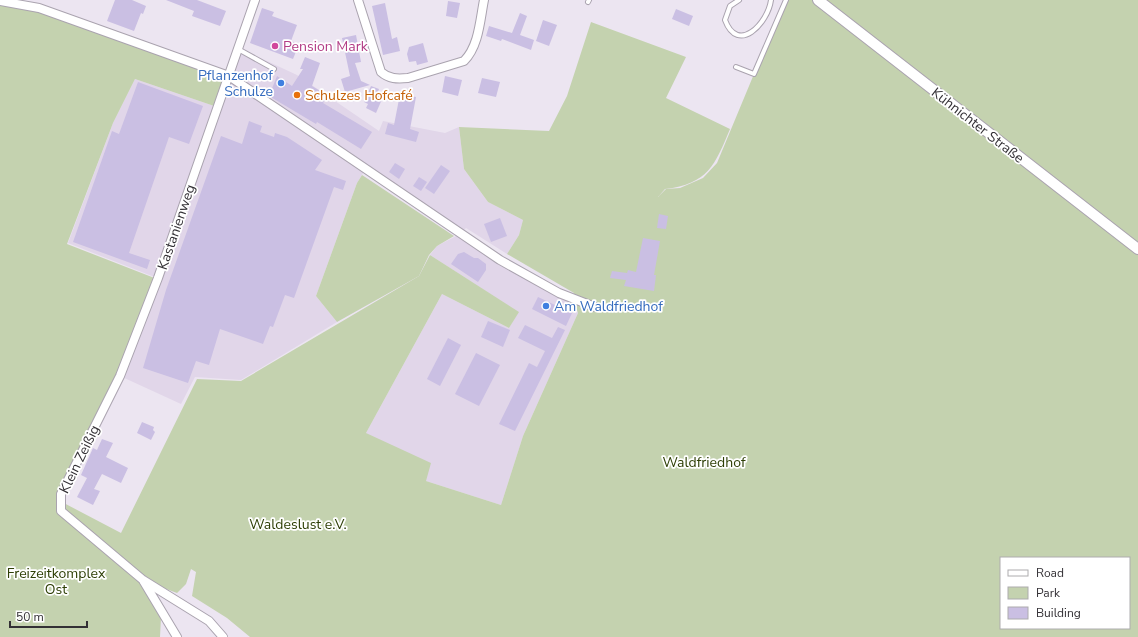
<svg xmlns="http://www.w3.org/2000/svg" width="1138" height="637" font-family="'Nunito Sans',sans-serif">
	<style>
		.built { fill: #e1d6e9 }
		.green { fill: #c4d2af; fill-rule: evenodd }
		.building { fill: #cabfe3 }
		.lines { fill: none; stroke-linecap: round; stroke-linejoin: round }
		.service-casing { stroke: #aaa3af; stroke-width: 6 }
		.minor-casing { stroke: #aaa3af; stroke-width: 10 }
		.tertiary-casing { stroke: #aaa3af; stroke-width: 12 }
		.service { stroke: #fff; stroke-width: 4 }
		.minor { stroke: #fff; stroke-width: 8 }
		.tertiary { stroke: #fff; stroke-width: 10 }
		.hotel-dot { fill: #d1479c; stroke: #fff; stroke-width: 1.5 }
		.shop-dot { fill: #3f7fe0; stroke: #fff; stroke-width: 1.5 }
		.food-dot { fill: #e8710a; stroke: #fff; stroke-width: 1.5 }
		.labels { text-anchor: middle; stroke-width: 3.5; stroke-linejoin: round; paint-order: stroke }
		.hotel-label { font-size: 14px; fill: #b23c85; stroke: #fff; text-anchor: start }
		.shop-label { font-size: 14px; fill: #366cbe; stroke: #fff; text-anchor: end }
		.food-label { font-size: 14px; fill: #c56008; stroke: #fff; text-anchor: start }
		.street-label { font-size: 14px; fill: #333035; stroke: #fff }
		.park-label { font-size: 14px; fill: #2e3f06; stroke: #fff }
	</style>
	<rect width="100%" height="100%" fill="#ece5f1"/>
	<g class="built">
		<polygon points="239,48 297,75 379,131 383,121 445,133 459,127 464,169 488,202 523,220 519,235 507,254 466,228 461,233 365,170 357,183 316,296 337,322 241,380 195,377 181,404 120,376"/>
		<polygon points="135,79 217,107 157,278 68,243 113,123"/>
		<polygon points="460,234 573,299 578,313 523,436 501,505 426,481 366,433 442,294 509,328 518,312 430,255 437,246"/>
	</g>
	<g class="green">
		<path d="M788,0H817L1138,249V637H250L227,618L192,596L196,572L191,569L186,584L177,593L142,580L161,617L160,637H0V2L39,9L228,76L217,107L135,79L113,123L67,244L157,279L120,376L60,501L121,533L197,379L241,381L419,276L430,255L519,312L509,328L442,294L366,433L431,463L426,481L501,505L523,436L578,313L573,299L574,293L507,254L519,235L523,220L488,202L464,169L459,127L549,131L567,96L591,22L686,57L666,98L730,129C715,165 708,184 665,189L658,197L666,189L680,188L703,178L717,163L754,74ZM1001,558H1129V628H1001Z"/>
		<polygon points="819,0 1138,0 1138,248"/>
		<polygon points="362,175 454,236 437,246 429,255 419,276 337,322 316,296 357,183"/>
	</g>
	<g class="building">
		<polygon points="115,0 132,0 146,6 143,14 141,13 134,31 107,21"/>
		<polygon points="166,0 197,0 226,11 220,26 192,16 194,11"/>
		<polygon points="448,1 460,3 457,18 446,16"/>
		<polygon points="385,3 392,39 397,37 400,51 383,55 372,6"/>
		<polygon points="262,8 274,12 272,16 297,25 291,41 299,44 293,59 250,43"/>
		<polygon points="676,9 693,16 689,26 672,19"/>
		<polygon points="520,13 527,16 520,35 534,40 531,50 502,39 501,41 486,36 489,26 512,33"/>
		<polygon points="543,20 557,25 549,46 536,41"/>
		<polygon points="356,35 361,62 355,63 361,81 370,85 345,92 341,79 350,76 342,38"/>
		<polygon points="423,43 428,62 417,65 416,61 409,62 407,54 409,47"/>
		<polygon points="305,57 320,63 312,86 328,96 323,103 372,132 361,149 317,122 316,124 269,96 277,76 292,86 303,69 300,69"/>
		<polygon points="445,76 462,80 458,96 442,92"/>
		<polygon points="482,78 500,82 496,97 478,93"/>
		<polygon points="138,82 203,106 189,144 169,137 129,253 150,260 147,269 73,242 112,131 119,134"/>
		<polygon points="371,86 379,89 377,94 383,97 376,113 366,108 368,104 364,102"/>
		<polygon points="400,94 416,97 410,129 419,132 416,142 385,134 388,123 394,125"/>
		<polygon points="249,121 262,126 260,132 274,137 275,133 287,137 322,160 315,170 346,181 343,190 334,187 294,298 285,295 273,327 270,326 263,344 220,329 209,365 196,361 188,383 143,368 166,290 221,136 242,144"/>
		<polygon points="395,163 405,169 399,179 389,172"/>
		<polygon points="441,165 450,171 434,194 425,188"/>
		<polygon points="419,177 427,182 421,191 413,186"/>
		<polygon points="659,214 668,216 666,229 657,228"/>
		<polygon points="500,218 507,236 491,242 484,224"/>
		<polygon points="643,238 660,241 654,275 656,275 654,291 624,286 626,280 610,278 612,271 627,273 628,270 636,272"/>
		<polygon points="464,252 474,258 478,258 486,264 486,270 478,282 451,264 458,254"/>
		<polygon points="538,297 572,313 566,326 532,309"/>
		<polygon points="488,321 510,330 503,347 481,337"/>
		<polygon points="525,325 552,338 558,327 565,330 515,431 499,424 529,363 537,367 545,351 518,338"/>
		<polygon points="448,338 461,345 440,386 427,379"/>
		<polygon points="476,353 500,365 479,406 455,394"/>
		<polygon points="142,422 154,427 153,430 155,432 151,440 137,433"/>
		<polygon points="102,439 113,443 106,457 128,468 121,483 102,474 94,489 100,491 93,505 77,497 87,478 81,475 93,448 97,450"/>
	</g>
	<g class="lines">
		<defs>
			<g id="service">
				<path d="M739,0L730,6L725,20C738,55 768,23 771,0"/>
				<polyline points="588,2 589,0"/>
				<polyline points="238,49 274,69"/>
				<polyline points="736,67 754,74 786,0"/>
			</g>
			<g id="minor">
				<path d="M358,0L381,72C389,79 397,79 408,78L464,61C479,46 480,20 484,0"/>
				<polyline points="0,1 39,8 229,76 500,260 559,293 595,307"/>
				<polyline points="144,582 177,637"/>
				<polyline points="223,637 209,621 143,580 61,511 61,494 120,376 158,278 255,0"/>
			</g>
			<polyline id="tertiary" points="818,0 1138,249"/>
		</defs>
		<use href="#service" class="service-casing"/>
		<use href="#minor" class="minor-casing"/>
		<use href="#tertiary" class="tertiary-casing"/>
		<use href="#service" class="service"/>
		<use href="#minor" class="minor"/>
		<use href="#tertiary" class="tertiary"/>
	</g>
	<circle class="hotel-dot" cx="275" cy="46" r="4"/>
	<g class="shop-dot">
		<circle cx="281" cy="83" r="4"/>
		<circle cx="546" cy="306" r="4"/>
	</g>
	<circle class="food-dot" cx="297" cy="95" r="4"/>
	<g class="labels">
		<g class="hotel-label">
			<text x="283" y="51">Pension Mark</text>
		</g>
		<g class="shop-label">
			<text x="273" y="80">Pflanzenhof<tspan x="273" dy="16">Schulze</tspan></text>
			<text x="554" y="311" text-anchor="start">Am Waldfriedhof</text>
		</g>
		<g class="food-label">
			<text x="305" y="100">Schulzes Hofcafé</text>
		</g>
		<g class="street-label">
			<text transform="translate(978 125) rotate(38)" y="5">Kühnichter Straße</text>
			<text transform="translate(176 227) rotate(-71)" y="5">Kastanienweg</text>
			<text transform="translate(79 459) rotate(-64)" y="5">Klein Zeißig</text>
		</g>
		<g class="park-label">
			<text x="704" y="467">Waldfriedhof</text>
			<text x="298" y="529">Waldeslust e.V.</text>
			<text x="56" y="578">Freizeitkomplex<tspan x="56" dy="16">Ost</tspan></text>
		</g>
	</g>
	<rect x="1000" y="557" width="130" height="72" fill="#ffffff" stroke="#adacae"/>
	<rect x="1008" y="570" width="20" height="6" fill="#ffffff" stroke="#adacae"/>
	<text x="1036" y="577" font-size="12" fill="#333035">Road</text>
	<rect x="1008" y="587" width="20" height="12" fill="#c4d2af" stroke="#adacae"/>
	<text x="1036" y="597" font-size="12" fill="#333035">Park</text>
	<rect x="1008" y="607" width="20" height="12" fill="#cabfe3" stroke="#adacae"/>
	<text x="1036" y="617" font-size="12" fill="#333035">Building</text>
	<path d="M10 621v6h77v-6" fill="none" stroke="#333035" stroke-width="2"/>
	<text x="16" y="621" font-size="12" fill="#333035" stroke="#ffffff" stroke-width="3" paint-order="stroke">50 m</text>
</svg>
